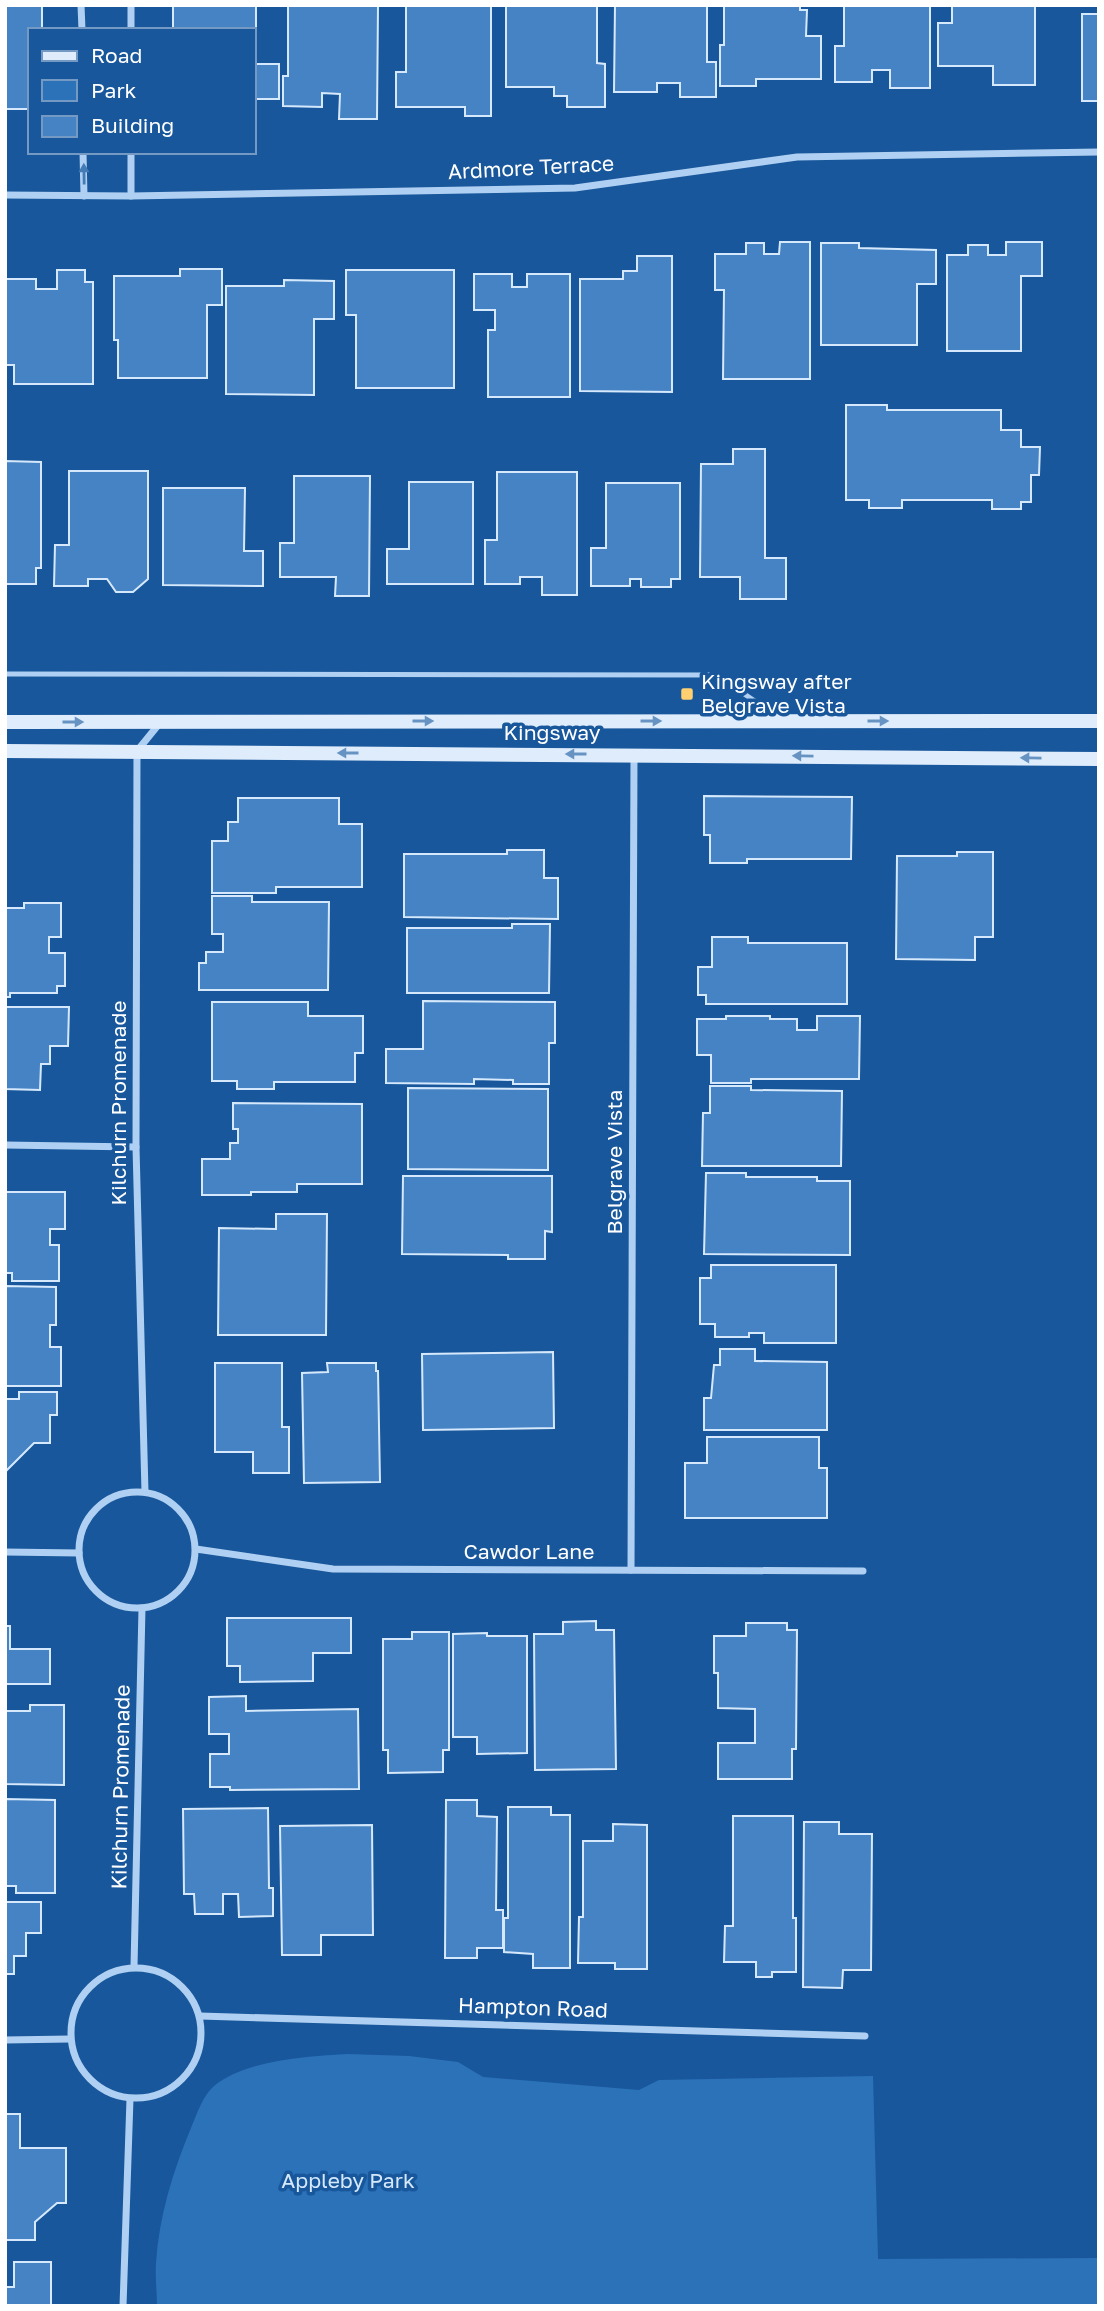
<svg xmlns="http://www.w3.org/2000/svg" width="1104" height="2311" font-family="'Golos Text',sans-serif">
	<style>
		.green { fill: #2c72b9 }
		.building { fill: #4583c4; stroke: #d6e9fc; stroke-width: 2 }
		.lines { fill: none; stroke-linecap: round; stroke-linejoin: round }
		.service { stroke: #afd0f2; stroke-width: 5 }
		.minor { stroke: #afd0f2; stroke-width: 7 }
		.secondary { stroke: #deecfc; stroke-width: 14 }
		.oneway { fill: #457bb5 }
		.oneway2 { fill: #6793c2 }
		.poi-dot { fill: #ffcf70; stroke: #18579b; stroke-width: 2.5 }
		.labels { text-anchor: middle; stroke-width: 7; stroke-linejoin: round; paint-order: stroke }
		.street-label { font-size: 21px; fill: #fff; stroke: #18579b }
		.poi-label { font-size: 21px; fill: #fff; stroke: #18579b; text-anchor: start }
		.park-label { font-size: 21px; fill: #d6e9fc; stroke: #18579b }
	</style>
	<rect width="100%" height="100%" fill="#18579b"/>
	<path class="green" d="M348,2054L409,2056L458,2062L483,2077L639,2090L659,2080L873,2076L878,2259L1099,2258V2306H157C157,2292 155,2277 156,2263C159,2216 173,2171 191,2128C196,2116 203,2095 214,2086C245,2060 309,2056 348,2054Z"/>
	<g class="building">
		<polygon points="5,5 42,5 42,30 30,30 30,109 5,109"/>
		<polygon points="173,5 256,5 256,64 279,64 279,99 254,99 254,30 173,30"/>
		<polygon points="288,5 378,5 377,119 339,119 340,94 322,93 322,107 283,106 283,76 288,76"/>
		<polygon points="406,5 491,5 491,116 465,116 465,107 396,107 396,72 406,72"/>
		<polygon points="506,5 597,5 597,63 605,64 605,107 567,107 567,96 554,96 554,87 506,87"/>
		<polygon points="615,5 707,5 707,62 716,62 716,97 680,97 680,83 657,83 657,92 614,92"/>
		<polygon points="724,5 800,5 800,10 807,10 806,36 821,36 821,79 756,79 756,86 720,86 720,45 724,45"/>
		<polygon points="844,5 930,5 930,88 890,88 890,70 872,70 872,82 835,82 835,46 844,46"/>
		<polygon points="952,5 1035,5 1035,85 993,85 993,66 938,66 938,23 952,23"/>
		<rect x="1082" y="14" width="17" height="87"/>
		<polygon points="780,242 810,242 810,379 723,379 724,290 715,290 715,254 746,254 746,243 764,243 764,254 779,254"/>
		<polygon points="1006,242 1042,242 1042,276 1021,276 1021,351 947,351 947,255 968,255 968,245 988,245 988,255 1006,255"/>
		<polygon points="821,243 859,243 859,248 936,250 936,284 917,284 917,345 821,345"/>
		<polygon points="637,256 672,256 672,392 580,391 580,279 623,279 623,271 637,271"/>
		<polygon points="180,269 222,269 222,305 207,305 207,378 118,378 118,340 114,340 114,276 180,276"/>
		<polygon points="57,270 85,270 85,282 93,282 93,384 14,384 14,365 5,365 5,279 36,279 36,289 57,289"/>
		<polygon points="346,270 454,270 454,388 356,388 356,315 346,315"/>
		<polygon points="474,274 512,274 512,287 527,287 527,274 570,274 570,397 488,397 488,330 495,330 495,310 474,310"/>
		<polygon points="284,280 334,281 334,319 314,319 314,395 226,394 226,286 284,286"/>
		<polygon points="846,405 887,405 887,410 1001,410 1001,430 1021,430 1021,447 1040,447 1039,475 1031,475 1031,502 1021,502 1021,509 992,509 992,500 902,500 902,508 869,508 869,500 846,500"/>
		<polygon points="733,449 765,449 765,558 786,558 786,599 740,599 740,577 700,577 701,464 733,464"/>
		<polygon points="5,461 41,462 41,568 36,568 36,584 5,584"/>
		<polygon points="69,471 148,471 148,579 133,592 116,592 107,579 88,579 88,586 54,586 55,545 69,545"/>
		<polygon points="497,472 577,472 577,595 542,595 542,577 520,577 520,584 485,584 485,540 497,540"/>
		<polygon points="294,476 370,476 369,596 335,596 336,577 280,577 280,543 294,543"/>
		<polygon points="409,482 473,482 473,584 387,584 387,549 409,549"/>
		<polygon points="606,483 680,483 680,579 671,579 671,587 641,587 641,579 630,579 630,586 591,586 591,548 606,548"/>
		<polygon points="163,488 245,488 244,551 263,551 263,586 163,585"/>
		<polygon points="704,796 852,797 851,859 747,859 747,863 710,863 710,835 704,835"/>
		<polygon points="238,798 339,798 339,824 362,824 362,887 276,887 276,893 212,893 212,841 228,841 228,822 238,822"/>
		<polygon points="507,850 544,850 544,878 558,878 558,919 404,917 404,854 507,854"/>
		<polygon points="957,852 993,852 993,937 975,937 975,960 896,959 897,856 957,856"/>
		<polygon points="212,896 252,896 252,902 329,902 328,990 199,990 199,963 206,963 206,952 223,952 223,934 212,934"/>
		<polygon points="24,903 61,903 61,937 49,937 49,953 65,953 65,986 57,986 57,993 10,993 10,997 5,997 5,908 24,908"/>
		<polygon points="512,924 550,924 549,993 407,993 407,928 512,928"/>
		<polygon points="712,937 748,937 748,943 847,943 847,1004 706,1004 706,995 698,995 698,967 712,967"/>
		<polygon points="423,1001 555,1002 555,1043 549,1043 549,1084 513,1084 513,1080 474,1079 474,1084 386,1083 386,1049 423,1049"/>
		<polygon points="212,1002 308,1002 308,1016 363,1016 363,1053 355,1053 355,1082 274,1082 274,1089 237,1089 237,1081 212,1081"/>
		<polygon points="5,1007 69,1007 68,1046 50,1046 50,1064 41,1064 40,1090 5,1089"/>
		<polygon points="726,1016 770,1016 770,1019 797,1019 797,1030 817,1030 817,1016 860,1016 859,1079 751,1079 751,1083 711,1083 711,1055 697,1055 697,1019 726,1019"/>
		<polygon points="710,1086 751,1086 751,1090 842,1091 841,1166 702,1166 703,1113 710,1113"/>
		<polygon points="408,1088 548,1089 548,1170 408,1169"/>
		<polygon points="233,1103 362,1104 362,1184 297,1184 297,1192 251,1192 251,1195 202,1195 202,1159 230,1159 230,1143 238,1143 238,1129 233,1129"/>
		<polygon points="706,1173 746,1173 746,1177 817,1177 817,1181 850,1181 850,1255 704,1254"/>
		<polygon points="403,1176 552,1176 552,1232 545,1231 545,1259 508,1259 508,1255 402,1254"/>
		<polygon points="5,1192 65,1192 65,1229 50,1229 50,1245 59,1245 59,1281 12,1281 12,1273 5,1273"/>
		<polygon points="276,1214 327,1214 326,1335 218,1335 219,1228 276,1229"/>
		<polygon points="711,1265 836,1265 836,1343 764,1343 764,1333 749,1333 749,1337 715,1337 715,1324 700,1324 700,1278 711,1278"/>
		<polygon points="5,1286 56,1287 56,1325 50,1325 50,1347 61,1347 61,1386 5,1386"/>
		<polygon points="720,1349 755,1349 755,1361 827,1362 827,1430 704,1430 704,1398 711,1398 714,1365 720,1365"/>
		<polygon points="553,1352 554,1428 423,1430 422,1354"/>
		<polygon points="215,1363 282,1363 282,1427 289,1427 289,1473 253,1473 253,1452 215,1452"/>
		<polygon points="327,1363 376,1363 376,1371 378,1371 380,1482 304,1483 302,1373 328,1372"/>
		<polygon points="19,1392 57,1392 57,1415 50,1415 50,1443 34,1443 5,1472 5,1399 19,1399"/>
		<polygon points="707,1437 819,1437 819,1468 827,1468 827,1518 685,1518 685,1463 707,1463"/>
		<polygon points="227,1618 351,1618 351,1653 313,1653 313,1681 240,1682 240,1666 227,1666"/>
		<polygon points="596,1621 596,1630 614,1630 616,1769 535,1770 534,1634 563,1634 563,1622"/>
		<polygon points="746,1623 787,1623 787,1630 797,1630 796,1749 792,1749 792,1779 718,1779 718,1743 755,1743 755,1709 718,1708 718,1673 714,1673 714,1636 746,1636"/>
		<polygon points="5,1626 10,1626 10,1649 50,1649 50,1684 5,1684"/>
		<polygon points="412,1632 449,1632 449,1750 443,1750 443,1772 388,1773 388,1750 383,1750 383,1639 412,1639"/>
		<polygon points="487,1633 487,1636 527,1636 527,1753 477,1754 477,1737 453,1737 453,1634"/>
		<polygon points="246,1696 246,1711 358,1709 359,1789 230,1790 230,1787 210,1787 210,1754 229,1754 229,1734 209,1734 209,1697"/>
		<polygon points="30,1705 64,1705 64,1785 5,1784 5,1711 30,1711"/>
		<polygon points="5,1799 55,1800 55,1893 16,1893 16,1886 5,1886"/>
		<polygon points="446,1800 477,1800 477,1816 497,1817 496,1910 503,1910 503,1948 477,1948 477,1958 445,1958"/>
		<polygon points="508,1807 551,1807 551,1815 570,1815 570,1968 533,1968 533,1954 504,1952 504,1918 508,1918"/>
		<polygon points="268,1808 269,1888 273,1888 273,1916 239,1917 238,1894 223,1894 223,1914 195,1914 194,1894 184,1894 183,1809"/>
		<polygon points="733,1816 793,1816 793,1918 796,1918 796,1972 772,1972 772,1977 756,1977 756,1962 724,1962 725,1926 733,1926"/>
		<polygon points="804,1822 839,1822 839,1834 872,1834 871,1970 843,1970 842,1988 803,1987"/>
		<polygon points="613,1824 647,1825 647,1969 615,1969 615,1963 578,1963 579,1917 583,1917 583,1841 613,1841"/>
		<polygon points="372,1825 373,1935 321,1935 321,1955 282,1955 280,1826"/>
		<polygon points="5,1902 41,1902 41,1933 26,1933 26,1956 14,1956 14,1974 5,1974"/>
		<polygon points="5,2114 20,2114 20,2148 66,2148 66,2203 57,2203 35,2222 35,2240 5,2240"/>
		<polygon points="14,2262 51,2262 51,2306 5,2306 5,2287 14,2287"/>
	</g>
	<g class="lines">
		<polyline class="service" points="5,674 716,675 780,718"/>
		<g class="minor">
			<polyline points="81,5 82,30"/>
			<polyline points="131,5 131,30"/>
			<polyline points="83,152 84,196"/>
			<polyline points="131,152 131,196"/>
			<polyline points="5,195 131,196 575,188 797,157 1099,152"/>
			<polyline points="5,1145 136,1147"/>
			<circle cx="137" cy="1550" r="58"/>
			<polyline points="145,1492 136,1147 137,751 159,724"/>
			<polyline points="196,1549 333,1569 863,1571"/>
			<polyline points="5,1552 79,1553"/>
			<polyline points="631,1570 634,756"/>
			<polyline points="134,1967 142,1608"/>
			<circle cx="136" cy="2033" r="65"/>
			<polyline points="200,2016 865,2036"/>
			<polyline points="5,2040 70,2039"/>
			<polyline points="123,2306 130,2099"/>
		</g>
		<g class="secondary">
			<polyline points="5,722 1099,721"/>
			<polyline points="5,751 1099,759"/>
		</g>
	</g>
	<defs><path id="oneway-solid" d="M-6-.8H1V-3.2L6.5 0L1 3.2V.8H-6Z" transform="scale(1.75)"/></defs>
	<use class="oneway" href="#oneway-solid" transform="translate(84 174) rotate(-91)"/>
	<g class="oneway2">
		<use href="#oneway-solid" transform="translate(423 721)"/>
		<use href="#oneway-solid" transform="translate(651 721)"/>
		<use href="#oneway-solid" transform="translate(878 721)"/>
		<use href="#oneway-solid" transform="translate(73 722)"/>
		<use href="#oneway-solid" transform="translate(348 753) rotate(-180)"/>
		<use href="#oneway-solid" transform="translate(576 754) rotate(-180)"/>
		<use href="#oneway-solid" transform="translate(803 756) rotate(-179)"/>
		<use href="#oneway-solid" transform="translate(1031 758) rotate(-179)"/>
	</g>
	<rect class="poi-dot" x="680" y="687" width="14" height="14" rx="3.5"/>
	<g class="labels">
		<g class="street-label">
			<text transform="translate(531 168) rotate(-3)" y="7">Ardmore Terrace</text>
			<text x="552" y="740">Kingsway</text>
			<text transform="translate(119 1103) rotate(-90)" y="7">Kilchurn Promenade</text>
			<text transform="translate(615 1162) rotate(-90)" y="7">Belgrave Vista</text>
			<text x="529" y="1559">Cawdor Lane</text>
			<text transform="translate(121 1787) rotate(-89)" y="7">Kilchurn Promenade</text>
			<text transform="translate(533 2008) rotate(2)" y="7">Hampton Road</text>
		</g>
		<g class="poi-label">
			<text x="701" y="689">Kingsway after<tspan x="701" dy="24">Belgrave Vista</tspan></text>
		</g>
		<g class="park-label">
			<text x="348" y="2188">Appleby Park</text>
		</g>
	</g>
	<rect width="1104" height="2311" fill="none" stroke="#ffffff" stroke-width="14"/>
	<rect x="28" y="28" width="228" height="126" fill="#18579b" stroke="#749ac3" stroke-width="2"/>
	<rect x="42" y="51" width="35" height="10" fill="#deecfc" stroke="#749ac3" stroke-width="2"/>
	<text x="91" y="63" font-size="21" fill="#ffffff">Road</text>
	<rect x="42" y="80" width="35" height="21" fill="#2c72b9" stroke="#749ac3" stroke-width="2"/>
	<text x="91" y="98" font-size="21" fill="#ffffff">Park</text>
	<rect x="42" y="116" width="35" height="21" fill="#4583c4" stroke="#749ac3" stroke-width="2"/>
	<text x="91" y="133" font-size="21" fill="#ffffff">Building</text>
</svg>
